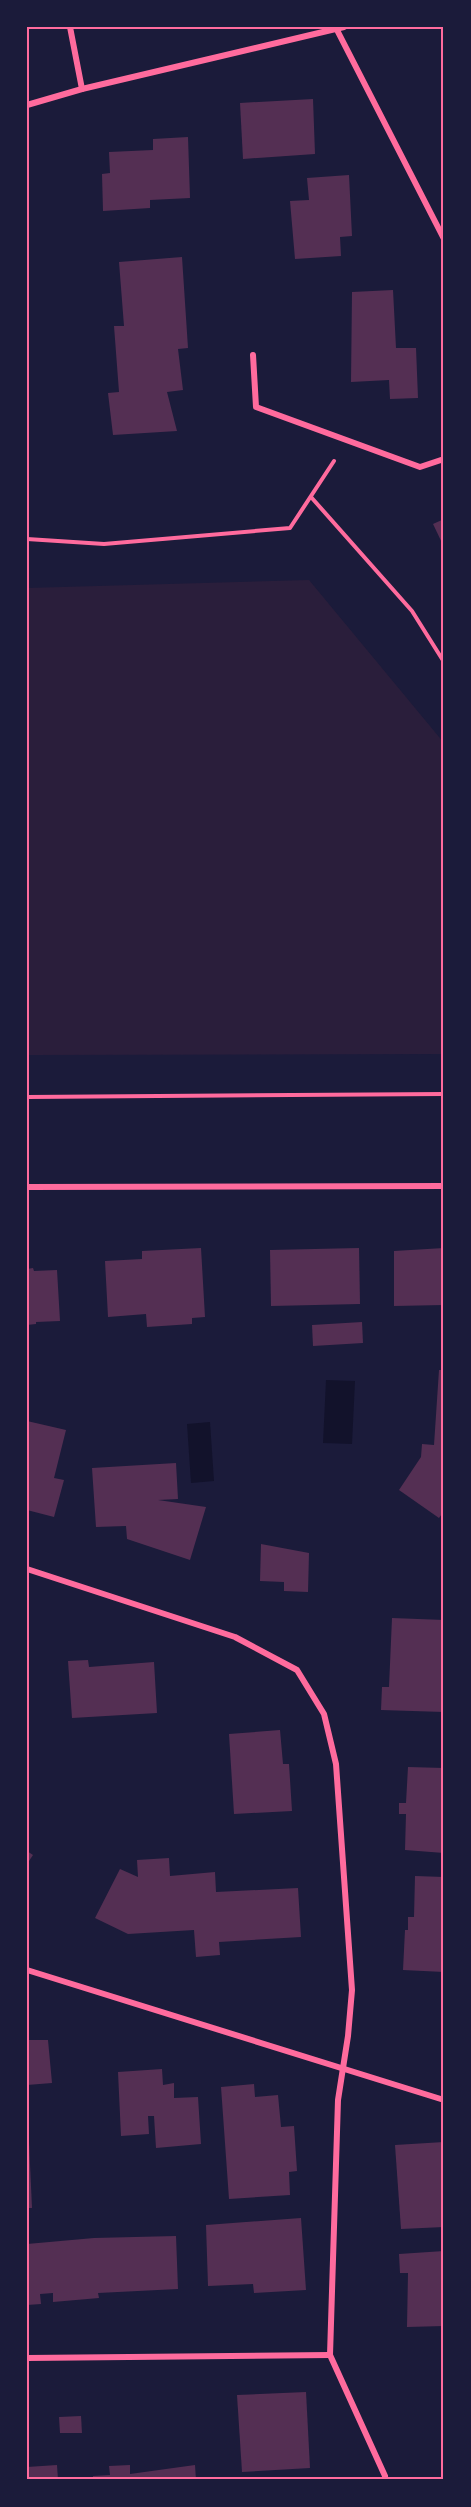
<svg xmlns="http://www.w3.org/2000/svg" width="471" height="2507" font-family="Figtree,sans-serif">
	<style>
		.green { fill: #2a1e3b }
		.water { fill: #12122b }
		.building { fill: #542f53 }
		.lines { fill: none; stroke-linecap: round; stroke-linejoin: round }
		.path { stroke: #ff6b9d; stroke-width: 4 }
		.minor { stroke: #ff6b9d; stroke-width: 6 }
		.neatline { fill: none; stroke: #ff6b9d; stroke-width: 2 }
	</style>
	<rect width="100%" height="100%" fill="#1b1b3a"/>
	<polygon class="green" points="309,580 444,743 444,1054 27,1055 27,588"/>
	<g class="water">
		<polygon points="326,1380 355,1381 352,1444 323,1443"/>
		<polygon points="210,1422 214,1481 191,1483 187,1424"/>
	</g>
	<g class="building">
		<polygon points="313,99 315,154 243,159 240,103"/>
		<polygon points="188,137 190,198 150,200 150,208 103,211 102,174 110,173 109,152 153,150 153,139"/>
		<polygon points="349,175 352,236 340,237 341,256 295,259 290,201 309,200 307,178"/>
		<polygon points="182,257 188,348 178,349 183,390 167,392 177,431 113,435 108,393 119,392 114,326 124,326 119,262"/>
		<polygon points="393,290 396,348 416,348 418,398 390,399 389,380 351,382 352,292"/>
		<polygon points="444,519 444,547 433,524"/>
		<polygon points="201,1248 205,1317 192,1318 192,1324 147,1327 146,1314 108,1317 105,1261 142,1259 142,1251"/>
		<polygon points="359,1248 360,1304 271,1306 270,1250"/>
		<polygon points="444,1248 444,1305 394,1306 394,1251"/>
		<polygon points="33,1268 34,1271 57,1270 60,1321 36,1322 36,1324 27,1325 27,1269"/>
		<polygon points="362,1322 363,1343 313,1346 312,1325"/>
		<polygon points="439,1370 444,1370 444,1511 439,1518 399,1490 421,1457 422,1444 434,1445"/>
		<polygon points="27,1421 66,1430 54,1478 64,1480 54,1517 27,1510 29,1495 27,1495"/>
		<polygon points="176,1463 178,1499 158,1500 206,1507 190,1560 127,1539 126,1526 96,1527 92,1468"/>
		<polygon points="261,1544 309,1553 308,1592 284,1591 284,1582 260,1581"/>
		<polygon points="392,1618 444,1620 444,1712 381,1710 382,1687 389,1687"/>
		<polygon points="88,1660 89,1667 154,1662 157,1713 72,1718 68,1661"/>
		<polygon points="280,1730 283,1764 289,1764 292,1811 234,1814 229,1734"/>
		<polygon points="408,1767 444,1768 444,1853 405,1850 406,1814 399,1814 399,1803 406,1803"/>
		<polygon points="27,1851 33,1855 27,1864"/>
		<polygon points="169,1858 170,1876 215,1872 216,1892 298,1888 301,1937 219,1942 220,1955 196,1957 194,1930 128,1934 95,1918 120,1869 138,1877 137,1860"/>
		<polygon points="415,1876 444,1877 444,1972 403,1970 405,1930 408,1930 408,1917 414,1917"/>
		<polygon points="27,2040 48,2040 52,2083 27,2085"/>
		<polygon points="162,2069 163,2085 174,2083 174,2098 198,2097 201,2144 156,2148 154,2116 148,2116 149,2134 121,2136 118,2072"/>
		<polygon points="254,2084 255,2097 278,2095 281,2127 294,2126 297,2171 289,2172 290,2195 229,2199 221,2087"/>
		<polygon points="29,2142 32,2208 27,2208 27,2143"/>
		<polygon points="444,2142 444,2227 401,2229 395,2145"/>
		<polygon points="301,2218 306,2290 254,2293 253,2284 208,2286 206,2225"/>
		<polygon points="176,2236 178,2289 98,2293 99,2298 53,2302 53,2293 40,2294 41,2304 27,2305 27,2244 94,2238"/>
		<polygon points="444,2251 444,2326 407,2327 408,2273 400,2273 399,2254"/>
		<polygon points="306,2392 310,2468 242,2472 237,2395"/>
		<polygon points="81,2416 82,2433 60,2433 59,2417"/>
		<polygon points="57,2465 58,2480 27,2480 27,2467"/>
		<polygon points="130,2465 130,2474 195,2465 196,2480 93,2480 93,2476 110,2475 109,2466"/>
	</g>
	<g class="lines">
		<g class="path">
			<polyline points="311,497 412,611 444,662"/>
			<polyline points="27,539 104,544 290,528 334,461"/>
			<polyline points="27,1097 444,1094"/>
		</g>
		<g class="minor">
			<polyline points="70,27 82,89"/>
			<polyline points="337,30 444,239"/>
			<polyline points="27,105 82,89 344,27"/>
			<polyline points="253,355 256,407 420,467 444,459"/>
			<polyline points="27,1187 444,1186"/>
			<polyline points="27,1569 235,1637 297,1670 324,1714 336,1764 352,1990 348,2036 338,2100 330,2355 385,2476"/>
			<polyline points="27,1970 444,2100"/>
			<polyline points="27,2358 330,2355"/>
		</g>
	</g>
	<rect width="471" height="2507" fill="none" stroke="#1b1b3a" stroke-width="57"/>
	<rect x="28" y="28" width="414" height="2450" class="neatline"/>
</svg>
